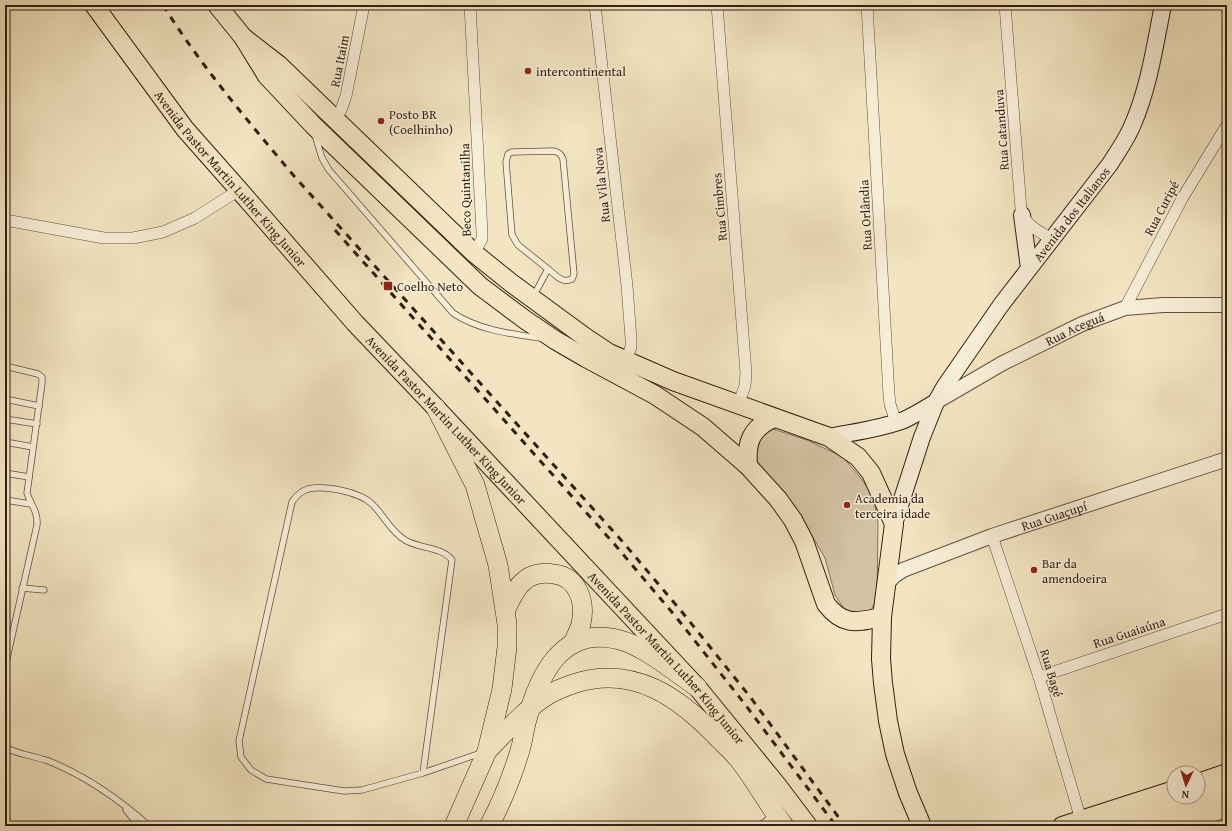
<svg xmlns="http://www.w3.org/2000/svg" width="1232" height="831" font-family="'Gentium Book Plus',serif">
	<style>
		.green { fill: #d3c3a4; stroke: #84705a }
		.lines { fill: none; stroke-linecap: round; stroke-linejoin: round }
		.service-casing { stroke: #644f3d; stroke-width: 7 }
		.minor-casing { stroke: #644f3d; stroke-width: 12 }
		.tertiary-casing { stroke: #644f3d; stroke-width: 16 }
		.secondary-casing { stroke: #341d11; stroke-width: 18 }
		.primary-casing { stroke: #341d11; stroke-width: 20 }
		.trunk-casing { stroke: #341d11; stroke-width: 20 }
		.motorway-casing { stroke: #341d11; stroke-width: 22 }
		.service { stroke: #f7eed7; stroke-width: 5.5 }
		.minor { stroke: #f7eed7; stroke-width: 11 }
		.tertiary { stroke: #f7eed7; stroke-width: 14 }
		.secondary { stroke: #f7eed7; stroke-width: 16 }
		.primary { stroke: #f3e5c2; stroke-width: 18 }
		.trunk { stroke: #f3e5c2; stroke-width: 19 }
		.motorway { stroke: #f3e5c2; stroke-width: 21 }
		.rail { stroke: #341d11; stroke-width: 3; stroke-dasharray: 7 7; stroke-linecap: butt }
		.poi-dot { fill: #8f2418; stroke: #f7eed7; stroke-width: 1.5 }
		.labels { text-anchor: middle; stroke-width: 3; stroke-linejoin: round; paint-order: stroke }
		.street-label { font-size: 13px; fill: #341d11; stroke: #f7eed7 }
		.poi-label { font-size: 13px; fill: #341d11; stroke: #f7eed7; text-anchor: start }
	</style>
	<rect width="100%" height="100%" fill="#f3e5c2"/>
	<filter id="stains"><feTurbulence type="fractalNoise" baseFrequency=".005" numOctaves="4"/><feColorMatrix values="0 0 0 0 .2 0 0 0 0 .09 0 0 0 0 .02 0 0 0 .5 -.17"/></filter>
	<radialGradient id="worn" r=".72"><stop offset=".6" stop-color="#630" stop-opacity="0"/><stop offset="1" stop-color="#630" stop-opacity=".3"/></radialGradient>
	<polygon class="green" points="773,429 807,440 843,457 863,481 874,498 878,523 877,599 871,610 859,613 845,610 835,595 825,558 795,507 755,459 757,430"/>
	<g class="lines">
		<defs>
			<g id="service">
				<path d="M315,135L322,158L329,170L453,313C478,330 511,334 540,338"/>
				<path d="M533,297L548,269C556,275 562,284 572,279L574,274L563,159C561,154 559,152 553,151L512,152L508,154L506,162L512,235L518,245L548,269"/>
				<path d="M5,366L38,374L42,377V383L27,493C31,506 38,511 37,525L5,667"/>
				<polyline points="5,399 39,406"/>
				<polyline points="5,419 37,424"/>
				<polyline points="5,442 33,447"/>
				<polyline points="5,473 29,477"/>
				<polyline points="5,500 31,504"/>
				<polyline points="22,588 44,590"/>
				<path d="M5,747C17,755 37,756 51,762C87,777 120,800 149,826"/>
				<path d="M423,773L452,560C441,546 419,549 405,540C390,531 384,515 372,504C360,492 325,485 308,489C301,491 296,496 292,502L239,741L241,757L251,770L266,779L344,791L362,790L423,773L481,753"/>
				<polyline points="126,810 139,826"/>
				<polyline points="760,826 773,815"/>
				<polyline points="1218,826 1227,823"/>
			</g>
			<g id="minor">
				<polyline points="470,5 482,232 482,239 474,253"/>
				<polyline points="595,5 627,286 631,339 631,347 626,361"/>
				<polyline points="717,5 746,373 745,386 738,405"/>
				<polyline points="867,5 889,395 890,404 896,422"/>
				<path d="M1005,5L1021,209C1024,225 1039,231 1051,239"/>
				<polyline points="335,119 341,110 346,96 364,5"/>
				<polyline points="5,220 104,238 133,238 163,232 195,218 239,190"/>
				<polyline points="1125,308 1183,197 1227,125"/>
				<polyline points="992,536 1039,677 1081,820"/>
				<polyline points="1039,677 1227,614"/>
			</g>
			<g id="tertiary">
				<path id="s1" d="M936,402L1003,363L1082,324L1125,308L1163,305H1227"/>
				<path id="s2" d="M887,584L894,576L903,570L992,536L1227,459"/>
			</g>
			<g id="secondary">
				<polyline points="1022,215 1029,268"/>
				<path d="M829,437C854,432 880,429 904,420C915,415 926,408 936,402"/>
				<path id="s3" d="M894,524L922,437L936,402L945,386L1001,305L1110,164C1118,151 1127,139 1133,124C1149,87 1155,45 1163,5"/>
			</g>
			<g id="primary">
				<path id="s4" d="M94,5L185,129L239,190L355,323L436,408L697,687L777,785L808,826"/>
				<path d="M217,5L243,37L267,76L313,125L480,286L524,319L555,340L586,358L655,395L703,427L748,466L778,499L793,520L804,541L826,604C844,627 857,622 882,617"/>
				<polyline points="243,37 279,65 474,253 510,282 585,337 609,353 673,381 829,437 858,457 871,473 894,524 882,617 881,659 883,683 888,721 895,754 908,793 922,826"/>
				<path d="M748,466C746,442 751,428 774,418"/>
				<polyline points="1198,783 1227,773"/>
				<polyline points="1062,826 1174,790"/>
			</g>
			<g id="trunk">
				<polyline points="436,408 475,485 498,565 507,624 507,647 502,689 487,751 454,826"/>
				<path d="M506,609C511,599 515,588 524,581C531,574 544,572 554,574C578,577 586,602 581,624C579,631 575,638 573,644"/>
				<path d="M488,750C507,731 525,709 548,695C556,690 567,686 576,683C635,665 680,698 719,739C726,746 734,753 740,761C756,782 769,805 784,826"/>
				<path d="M489,826C502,802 513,774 521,747C523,739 524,731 526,723C538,677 561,624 620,640C644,646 676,673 697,687"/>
				<polyline points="1112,826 1227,789"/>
			</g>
			<polyline id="motorway" points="1168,826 1227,806"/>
		</defs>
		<use href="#service" class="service-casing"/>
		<use href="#minor" class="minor-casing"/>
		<use href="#tertiary" class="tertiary-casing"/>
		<use href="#secondary" class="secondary-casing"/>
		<use href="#primary" class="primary-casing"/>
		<use href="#trunk" class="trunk-casing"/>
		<use href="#motorway" class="motorway-casing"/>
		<use href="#service" class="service"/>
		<use href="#minor" class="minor"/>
		<use href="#tertiary" class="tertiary"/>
		<use href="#secondary" class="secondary"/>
		<use href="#primary" class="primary"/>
		<use href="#trunk" class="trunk"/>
		<use href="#motorway" class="motorway"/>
		<g class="rail">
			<path d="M163,5C201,66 248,121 294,176L622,541L682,612L751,698L845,826"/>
			<polyline points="335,230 616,546 676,617 744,703 836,826"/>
		</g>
	</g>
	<g class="poi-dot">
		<circle cx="528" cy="71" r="4"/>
		<circle cx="381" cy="121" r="4"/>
		<rect x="383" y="281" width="10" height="10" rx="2"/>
		<circle cx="847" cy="505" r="4"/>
		<circle cx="1034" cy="570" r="4"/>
	</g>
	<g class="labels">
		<g class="street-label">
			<text transform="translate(339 61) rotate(-79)" y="5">Rua Itaim</text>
			<text transform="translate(1001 130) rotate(-94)" y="5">Rua Catanduva</text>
			<text dy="5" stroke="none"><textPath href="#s4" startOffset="221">Avenida Pastor Martin Luther King Junior</textPath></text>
			<text transform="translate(601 185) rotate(-96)" y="5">Rua Vila Nova</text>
			<text transform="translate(465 190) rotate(-91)" y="5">Beco Quintanilha</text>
			<text transform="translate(719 207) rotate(-95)" y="5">Rua Cimbres</text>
			<text transform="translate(1161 208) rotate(-62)" y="5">Rua Curipé</text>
			<text dy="5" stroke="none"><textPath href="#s3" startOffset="361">Avenida dos Italianos</textPath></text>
			<text transform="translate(865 215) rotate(-93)" y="5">Rua Orlândia</text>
			<text dy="5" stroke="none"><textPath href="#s1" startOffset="157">Rua Aceguá</textPath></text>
			<text dy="5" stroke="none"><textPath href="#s4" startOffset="545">Avenida Pastor Martin Luther King Junior</textPath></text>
			<text dy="5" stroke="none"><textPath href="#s2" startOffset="182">Rua Guaçupí</textPath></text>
			<text transform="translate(1129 632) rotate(-18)" y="5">Rua Guaiaúna</text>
			<text dy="5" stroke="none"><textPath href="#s4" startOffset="869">Avenida Pastor Martin Luther King Junior</textPath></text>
			<text transform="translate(1052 673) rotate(73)" y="5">Rua Bagé</text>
		</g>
		<g class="poi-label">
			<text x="536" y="76">intercontinental</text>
			<text x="389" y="119">Posto BR<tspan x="389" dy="15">(Coelhinho)</tspan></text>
			<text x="397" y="291">Coelho Neto</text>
			<text x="855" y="503">Academia da<tspan x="855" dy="15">terceira idade</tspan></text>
			<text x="1042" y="568">Bar da<tspan x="1042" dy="15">amendoeira</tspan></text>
		</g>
	</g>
	<rect width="1232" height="831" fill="none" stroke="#f3e5c2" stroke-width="20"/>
	<rect x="6" y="6" width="1220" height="819" fill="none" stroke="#341d11" stroke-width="2"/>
	<rect x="10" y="10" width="1212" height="811" fill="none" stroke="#341d11"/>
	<g transform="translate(1186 785) rotate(184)"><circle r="19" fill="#f7eed7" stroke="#a99a88"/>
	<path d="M0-3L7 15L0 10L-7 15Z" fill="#8f2418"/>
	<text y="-6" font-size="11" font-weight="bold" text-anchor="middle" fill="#341d11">N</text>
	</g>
	<rect width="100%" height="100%" filter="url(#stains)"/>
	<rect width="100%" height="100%" fill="url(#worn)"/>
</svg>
